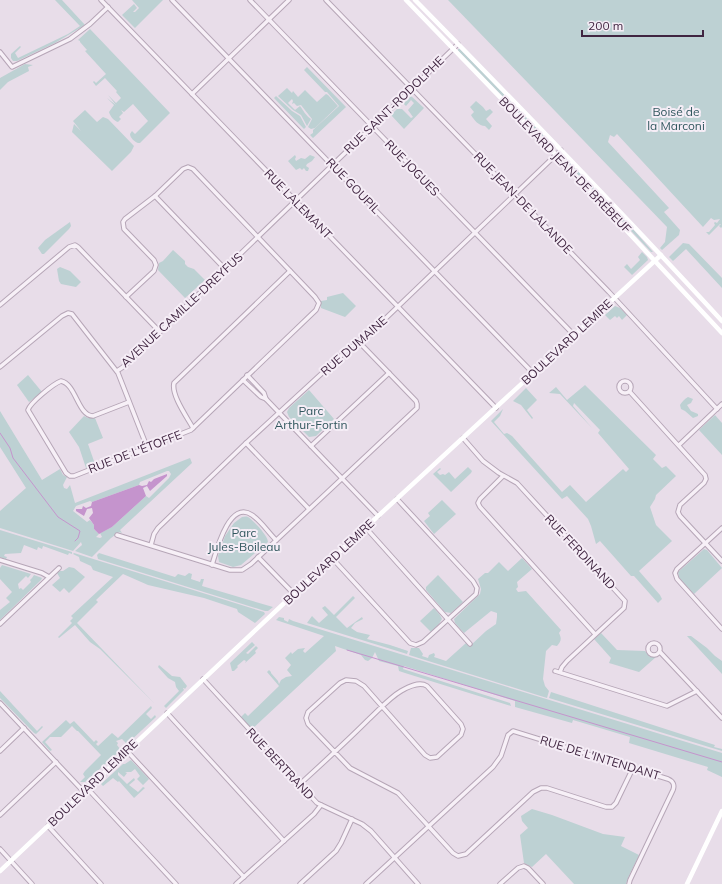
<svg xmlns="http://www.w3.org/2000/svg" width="722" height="884" font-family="Mulish,sans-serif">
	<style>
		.green { fill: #bdd1d3; fill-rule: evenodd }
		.water { fill: #c594cd }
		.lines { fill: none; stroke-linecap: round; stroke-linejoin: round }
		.stream { stroke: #c594cd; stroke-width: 1 }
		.street-casing { stroke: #b6a6b7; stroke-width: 5.5 }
		.street { stroke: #f7f0f7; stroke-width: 3.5 }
		.secondary { stroke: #fff; stroke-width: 4.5 }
		.labels { text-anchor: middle; stroke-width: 4; stroke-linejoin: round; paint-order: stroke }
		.street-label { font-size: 12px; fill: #402541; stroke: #f5edf6 }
		.park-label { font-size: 12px; fill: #31575e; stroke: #f5edf6 }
	</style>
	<rect width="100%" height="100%" fill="#e8dde9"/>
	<g class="green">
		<polygon points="55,0 62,0 85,25 55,43 17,61 13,61 11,58 11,54 20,46 21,47 15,53 18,58 68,34 80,26"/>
		<polygon points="132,0 163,0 135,28 122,15 134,4 137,8 133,12 135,12 139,8"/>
		<polygon points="448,0 722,0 722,227 721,228 719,226 721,224 720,224 709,235 706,232 709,232 715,225 714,223 715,222 717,223 720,219 714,220 711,218 703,227 617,134 614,137 610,135 608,142 669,208 664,212 680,230 679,235 662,250 660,248 665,242 667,227"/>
		<path d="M90,29L170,113L140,143H138C135,142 130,138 130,134L132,131L135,134L148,121L133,104L124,112L121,110L123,113L119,117L121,119L118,122C114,121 110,116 109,112L114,105L107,98L116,105L108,95L116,103L121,98L116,92L117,91L105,78L96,86L93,82L94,81L96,83L106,74L85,51L87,50L80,42V41L78,40Z"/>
		<polygon points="458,49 460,49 555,146 555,150 458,51"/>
		<polygon points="25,64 33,65 28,67 29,71 27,72 8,82 0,90 0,78"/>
		<polygon points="307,67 346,107 313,138 310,135 313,133 313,130 339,106 327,92 325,92 304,70"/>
		<path d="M287,88L292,93L293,91L298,97L305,90L317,102L326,94L328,95L338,106L315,128L311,129L308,127L312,119L301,105L297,106L294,103L292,104L293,101L292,99L288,103L295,110L300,106C303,110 306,116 311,119L307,126L301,115L293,110L278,96Z"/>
		<polygon points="276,96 292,111 300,116 306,127 304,129 274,98"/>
		<polygon points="411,96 424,108 404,129 391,115 397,109 402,109 411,118 413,117 408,110 414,103 411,100 406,106 403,103"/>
		<path d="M476,101L483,107L486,111L490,109L493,112L486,119L492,126L489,130L485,126C479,126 474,120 471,115L474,112L470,107Z"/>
		<polygon points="85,110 97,122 103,117 108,119 134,146 131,152 112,171 72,132 74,124 81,131 73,121"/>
		<polygon points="295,155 296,157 295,159 296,161 301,158 305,159 310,155 315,157 312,161 307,164 306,166 309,168 308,171 306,171 304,168 302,170 300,168 296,170 288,161"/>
		<polygon points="562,155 625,220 653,252 651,252 568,164 562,156"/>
		<polygon points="70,222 71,226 69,229 44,254 42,254 38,248 45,240"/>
		<polygon points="683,243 689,244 722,278 722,288 686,249 673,261 669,257"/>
		<polygon points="173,250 185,261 185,264 188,267 194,269 205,280 185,298 158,270 159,263 163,261"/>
		<polygon points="642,252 647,257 648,260 632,275 624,267 627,264 631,269 640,260 638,257"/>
		<polygon points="60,267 70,271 81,282 76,287 61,284 59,281 57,269"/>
		<polygon points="343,293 356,306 345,317 321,308 321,301 327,300 327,297"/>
		<polygon points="615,306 620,308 627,315 622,320 619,316 617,318 615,316 610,320 605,315"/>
		<polygon points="28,375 42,392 29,402 17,385"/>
		<polygon points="585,385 656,455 653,459 662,468 666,466 676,476 656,495 655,499 650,507 656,525 672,541 639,571 660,595 662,599 658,603 634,576 631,576 600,541 596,544 591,526 588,519 567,496 562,499 491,421 503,409 500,416 494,422 504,434 507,433 512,436 562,492 570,485 586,502 623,469 626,472 629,469 598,433 600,430 575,404 574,403 573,406 592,428 560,394 549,393 556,387 567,400"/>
		<polygon points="526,388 537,400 527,410 533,418 532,419 521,405 513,401"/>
		<polygon points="309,390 334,419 316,436 309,437 289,417 287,412 289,408"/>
		<path d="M688,397L693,399L691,403L687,405L691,411L698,414V416L693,418L685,411L681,409L680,405C682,402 684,399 688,397Z"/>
		<path d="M0,411L42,480L60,469L63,475L67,477L63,485L64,488L67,489L70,485L75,503L190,458L192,463L120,530L122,533L119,532L111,538L92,557L75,551L82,545L81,542L73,551L0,528V511L26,488L0,447ZM167,471H169L171,474L169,478L149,498L146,496L112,527L100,533L102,537L100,538L96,537L99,534L94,529V525L90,520L87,522L73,511L76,506L90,501L92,502L139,485L140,482Z"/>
		<polygon points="715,415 722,423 722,455 699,430"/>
		<polygon points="84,416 88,418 95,418 103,438 88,444 95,464 86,468 79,447 69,432"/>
		<polygon points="468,467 472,471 471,473 451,492 433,474 440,468 441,469 437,472 440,475 443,474 445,475 449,472 455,479"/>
		<polygon points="442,500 456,514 434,534 424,521 430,516 428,513"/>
		<path d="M242,517C244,517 245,516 248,517C253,520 268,536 268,542L241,565L233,567L219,562L218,556L225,536L234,523Z"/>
		<polygon points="0,530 72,552 72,554 69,553 68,555 43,546 42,549 38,547 37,550 24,545 21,553 5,554 4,556 7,557 6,559 0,557"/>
		<polygon points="704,549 707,550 722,568 694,594 679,578 678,572"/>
		<polygon points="74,553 264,612 265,614 255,623 238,612 237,609 204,598 148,585 123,574 96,600 98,602 77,623 155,704 100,649 90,642 75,625 59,638 58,637 72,623 70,621 73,618 71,616 113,577 93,570 91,566 80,561 79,557 73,554"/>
		<polygon points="99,553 175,577 178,574 185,576 189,573 192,574 191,579 200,582 201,579 204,579 202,586 273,607 268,611 265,611 98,559 97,555"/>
		<path d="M522,558L532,569L517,582L518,587L516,589L518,592L526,591L561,630L559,633C562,639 561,641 557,646L552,645L546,651L543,679L545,686L549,691L547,698L409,655L411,648H419L423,654L422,656L428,658L429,655L434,653L435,655L434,657L446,661L466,643L470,646L486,631L496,624L497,617V613L491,611L464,633L455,623L454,619L480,594L481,589L478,579L485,573H488L499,562L508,571Z"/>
		<polygon points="2,565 31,574 28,578 26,576 18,584 19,589 21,588 23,590 31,582 30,580 32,578 34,575 42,578 41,580 0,620 0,610 10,602 6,598 12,592 0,579 0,568"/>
		<polygon points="69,567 74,568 85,577 69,593 64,588 60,592 52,585 60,578 57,573 60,571 63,571"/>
		<polygon points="438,575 463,602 451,613 445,612 426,590 426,587"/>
		<polygon points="353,596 355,598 336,617 347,628 362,617 363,619 355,623 351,628 357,632 370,635 367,639 390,645 408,651 407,654 307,623 312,616 319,623 328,615 322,608 325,606 334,615"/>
		<polygon points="434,608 440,615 442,619 439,624 431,632 420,621"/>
		<polygon points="279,617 284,618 284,620 288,622 289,619 293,621 722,753 722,777 707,770 708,767 629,743 630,737 573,720 572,723 515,707 515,701 404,666 403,669 510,703 511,706 405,673 399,671 398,666 379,661 375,652 372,658 368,661 365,660 361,655 335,646 336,651 252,729 241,717 245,713 248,716 279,686 267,672 269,670 271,672 271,673 278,681 279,684 281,680 286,677 292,676 287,670 291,665 285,658 291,652 292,654 298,649 305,648 303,651 305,653 324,636 276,620"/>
		<polygon points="601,633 617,650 645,651 650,657 656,657 639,672 609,663 611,658 594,639"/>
		<polygon points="687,636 691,636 707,648 715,656 722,661 722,674"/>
		<polygon points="252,642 255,645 246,653 248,654 256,646 258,648 255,651 256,653 245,663 246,661 244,660 237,666 238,667 234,671 232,671 230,663"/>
		<polygon points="159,665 172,676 180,677 187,686 185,689 184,688 183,688 184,690 166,708 164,706 179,691 176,687 175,682 168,678 158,667"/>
		<polygon points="0,691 37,731 42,726 43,727 36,734 34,733 0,698"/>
		<polygon points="551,692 715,745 714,747 722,749 722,751 549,698"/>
		<polygon points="151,706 152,708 146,714 151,719 155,715 156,717 127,744 122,739 116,741 118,743 117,745 120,749 122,749 85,782 80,782 85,777 83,774 85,771 101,755 78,731 77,731 72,726 61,737 50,737 45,742 52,750 50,751 42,742 66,720 70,724 74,721 94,742 96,740 98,742 96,744 98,746 112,733 118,738"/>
		<polygon points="131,760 149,779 143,785 137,779 140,776 135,769 131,772 125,772 127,773 124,777 118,772 118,775 127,784 134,778 135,780 129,785 138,792 143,787 145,788 134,798 119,781 118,782 113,778 103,786 101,784 123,764 125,764"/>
		<polygon points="532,809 552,815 603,834 625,837 621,846 639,855 628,878 626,884 574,884 546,854 532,867 524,863 520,835 528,828 522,821 521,816"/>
	</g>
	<polygon class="water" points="167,474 167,476 150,491 147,486 143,488 146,496 112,527 99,534 94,529 94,525 89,518 93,513 92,508 87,509 84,516 76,511 76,509 82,509 83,506 86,508 91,506 92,502 139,485 142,486 147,485 149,481 151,482 154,479"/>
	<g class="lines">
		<g class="stream">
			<polyline points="0,433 10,448 13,458 58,517 80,531 78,538 75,541"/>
			<polyline points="347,650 722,762"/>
		</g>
		<defs>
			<g id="street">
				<polyline points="101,0 496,408"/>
				<polyline points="172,0 533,373"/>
				<polyline points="250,0 574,335"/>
				<polyline points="326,0 609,292 717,409"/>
				<polyline points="0,52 12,67 70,39 90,24 108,7"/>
				<polyline points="192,94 289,0"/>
				<polyline points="155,196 225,269"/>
				<path d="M126,297L154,271L156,265L154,260L124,229L123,222L125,219L155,196L183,169L188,167L193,169L315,297L319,303L316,310L191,430L74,476H70L66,473L28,410C30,403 53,384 61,381C76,384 78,416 93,416L129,402"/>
				<polyline points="0,305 69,247 75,245 78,247 160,332"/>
				<polyline points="0,367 62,316 68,313 72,314 118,373 147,447"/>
				<polyline points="117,371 123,367 458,44"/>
				<polyline points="247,375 264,393 266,399"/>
				<polyline points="243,380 261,397 266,399 378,516"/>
				<circle cx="625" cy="387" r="6"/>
				<polyline points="630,392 705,475 706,479 704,483 680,505 678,512 680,516 722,561"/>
				<path d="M193,428C187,417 171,395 174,383L290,271"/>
				<polyline points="463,438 483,461 499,473 517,483 625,601 624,608 567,661 562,667 560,672"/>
				<polyline points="246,443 309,509"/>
				<polyline points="679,445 722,404"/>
				<polyline points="311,446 389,373"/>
				<polyline points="503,476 480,499 478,503 480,507 595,634"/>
				<polyline points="366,528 470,644"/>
				<polyline points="722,528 677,569 675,573 677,579 722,629"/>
				<polyline points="117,535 230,570 242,570 251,564 417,408 417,404 416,401 358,341"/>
				<polyline points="151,545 154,534 158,528 246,443 344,353 386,318 561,150"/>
				<polyline points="258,557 294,594"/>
				<polyline points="332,558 410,643 416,645 423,642 476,594 477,588 473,581 397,499"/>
				<polyline points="0,560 42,573 49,577"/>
				<path d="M212,565C216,552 229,499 252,515C261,521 268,532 276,540"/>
				<polyline points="0,624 59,568"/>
				<circle cx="654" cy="649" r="6"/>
				<polyline points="660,652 722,718"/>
				<polyline points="555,671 667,706 697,691"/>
				<polyline points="203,679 317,803 362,824 371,831 418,884"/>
				<polyline points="0,703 84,792"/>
				<polyline points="167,713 284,841"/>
				<polyline points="0,751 24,728"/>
				<polyline points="127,751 244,877"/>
				<path d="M300,784C323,763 346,742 368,720C378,711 389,698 401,691C408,687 419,681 427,686L461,724L463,729L461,735L437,757L430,758L425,755L364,686L356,681L346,680L340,683L308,712L306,718L308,724L350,768L398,793L453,853L458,856L466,854L533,792L541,788H547L606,807H612L616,803L633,768"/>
				<polyline points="87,788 176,884"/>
				<polyline points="0,815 56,762"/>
				<polyline points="48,826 101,884"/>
				<polyline points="0,849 32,884"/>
				<polyline points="236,884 314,814 321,805"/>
				<polyline points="300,884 336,851 341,843 352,819"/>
				<path d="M366,884L493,767L501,756L508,735L513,731L668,779C673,781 675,785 673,790L630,880L629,884"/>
				<polyline points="500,884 518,868 524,866 528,868 543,884"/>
			</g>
		</defs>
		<use href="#street" class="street-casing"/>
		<use href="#street" class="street"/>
		<g class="secondary">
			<polyline points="406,0 559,158 722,333"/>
			<path d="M415,0C519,106 622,212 722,321"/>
			<polyline points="0,871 298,590 661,255"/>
			<polyline points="687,884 722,811"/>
		</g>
	</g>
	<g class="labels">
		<g class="street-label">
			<text transform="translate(394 105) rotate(-44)" y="4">RUE SAINT-RODOLPHE</text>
			<text transform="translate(565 165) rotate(46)" y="4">BOULEVARD JEAN-DE BRÉBEUF</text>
			<text transform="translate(412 168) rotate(46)" y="4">RUE JOGUES</text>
			<text transform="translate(353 186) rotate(46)" y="4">RUE GOUPIL</text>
			<text transform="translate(523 203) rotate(46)" y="4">RUE JEAN-DE LALANDE</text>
			<text transform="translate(298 204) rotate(46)" y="4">RUE LALEMANT</text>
			<text transform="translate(182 310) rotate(-43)" y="4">AVENUE CAMILLE-DREYFUS</text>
			<text transform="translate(567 342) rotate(-43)" y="4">BOULEVARD LEMIRE</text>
			<text transform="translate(354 346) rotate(-41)" y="4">RUE DUMAINE</text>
			<text transform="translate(135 452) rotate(-21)" y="4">RUE DE L'ÉTOFFE</text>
			<text transform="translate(580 552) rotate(47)" y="4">RUE FERDINAND</text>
			<text transform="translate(329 562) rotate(-43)" y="4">BOULEVARD LEMIRE</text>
			<text transform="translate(600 758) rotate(17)" y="4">RUE DE L'INTENDANT</text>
			<text transform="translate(280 764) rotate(47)" y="4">RUE BERTRAND</text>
			<text transform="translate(93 783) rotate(-44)" y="4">BOULEVARD LEMIRE</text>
		</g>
		<g class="park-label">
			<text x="676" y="116">Boisé de<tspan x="676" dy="14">la Marconi</tspan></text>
			<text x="311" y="415">Parc<tspan x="311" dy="14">Arthur-Fortin</tspan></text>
			<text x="244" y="537">Parc<tspan x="244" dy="14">Jules-Boileau</tspan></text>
		</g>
	</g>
	<path d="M582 30v6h121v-6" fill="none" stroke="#402541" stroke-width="2"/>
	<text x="588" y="30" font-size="12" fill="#402541" stroke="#f5edf6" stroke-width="3" paint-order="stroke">200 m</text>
</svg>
